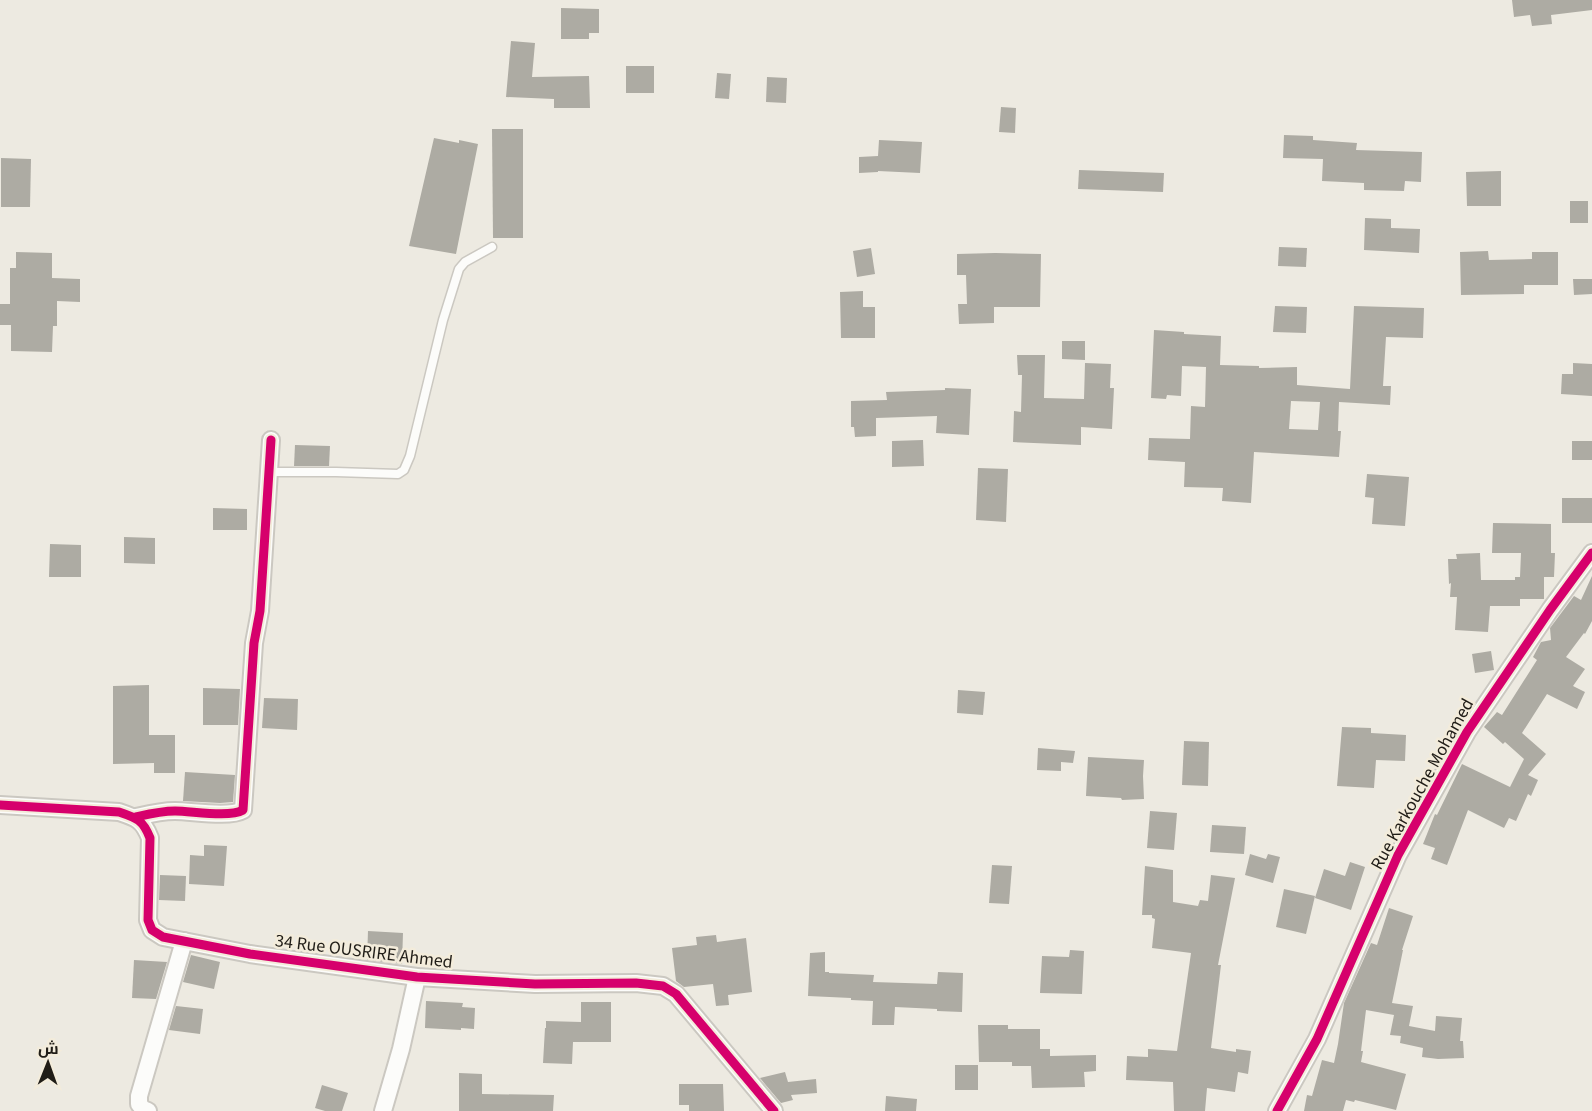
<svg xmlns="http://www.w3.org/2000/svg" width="1592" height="1111" font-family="'Source Sans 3',Cairo,sans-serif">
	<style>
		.building { fill: #adaba3; fill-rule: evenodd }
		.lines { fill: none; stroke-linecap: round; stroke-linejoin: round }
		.service-casing { stroke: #cbc8c1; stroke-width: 11 }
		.minor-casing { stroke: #cbc8c1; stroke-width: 20 }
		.service { stroke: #fcfcfa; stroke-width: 8 }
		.minor { stroke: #fcfcfa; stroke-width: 16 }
		.cycleway-casing { stroke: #f3ecdb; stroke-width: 13 }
		.cycleway { stroke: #d6006c; stroke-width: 9 }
		.labels { text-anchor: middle; stroke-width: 5; stroke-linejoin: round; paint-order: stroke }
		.street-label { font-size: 18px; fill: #201d17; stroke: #f3ecdb }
	</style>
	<rect width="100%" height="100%" fill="#edeae1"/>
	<g class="building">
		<polygon points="1512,0 1592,0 1592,10 1551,15 1552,24 1532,26 1530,15 1514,17"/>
		<polygon points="561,8 599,9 599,33 589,33 589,39 561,39"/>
		<polygon points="511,41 535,43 532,77 589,76 590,108 554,108 554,99 506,97"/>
		<rect x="626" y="66" width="28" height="27"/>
		<polygon points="717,73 731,74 729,99 715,98"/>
		<polygon points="767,77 787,78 786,103 766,102"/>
		<polygon points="1001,107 1016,108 1015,133 999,132"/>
		<polygon points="492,129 523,129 523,238 493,238"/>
		<polygon points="1284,135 1313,136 1313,140 1357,143 1356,150 1422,152 1421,182 1405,181 1404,191 1364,190 1364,183 1322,181 1323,159 1283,158"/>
		<polygon points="434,138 459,143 459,140 478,144 456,254 409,246"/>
		<polygon points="879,140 922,142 920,173 878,171 878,172 859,173 859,157 878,156"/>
		<polygon points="1,158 31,159 30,207 1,207"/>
		<polygon points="1079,170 1164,173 1163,192 1078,189"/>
		<polygon points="1501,171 1501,206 1467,206 1466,172"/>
		<rect x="1570" y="201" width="18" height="22"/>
		<polygon points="1365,218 1391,219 1391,228 1420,229 1419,253 1364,250"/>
		<polygon points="1279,247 1307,248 1306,267 1278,266"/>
		<polygon points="871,248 875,274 857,277 853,251"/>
		<polygon points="1488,251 1489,260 1532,259 1532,252 1558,252 1558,285 1524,285 1524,294 1461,295 1460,252"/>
		<polygon points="16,252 52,253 52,278 80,279 80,302 57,301 57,326 53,326 52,352 11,351 11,325 0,325 0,304 10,304 10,268 16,268"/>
		<polygon points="995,253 1041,254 1040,307 994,307 994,323 959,324 958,304 967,304 966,275 957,275 957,254"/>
		<polygon points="1573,279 1592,279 1592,294 1574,295"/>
		<polygon points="863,291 863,307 875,307 875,338 841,338 840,292"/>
		<polygon points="1275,306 1307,307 1306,333 1273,332"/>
		<path d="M1354,306L1424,308L1423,338L1386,337L1383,386H1391L1390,405L1339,402L1338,431H1341L1339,457L1254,452L1251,503L1222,501L1223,488L1184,487L1185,462L1148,460L1149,438L1190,439L1191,406L1205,407L1206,367L1182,366L1181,396L1167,395L1166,399L1151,398L1154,330L1184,332V334L1221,336L1220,365L1259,366V368L1297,367V385L1350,389ZM1291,401L1320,402L1318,430L1289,429Z"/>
		<polygon points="1062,341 1085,341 1085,360 1062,359"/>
		<polygon points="1017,355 1045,355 1044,398 1084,399 1085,363 1111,364 1110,388 1114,388 1112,429 1081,427 1081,445 1013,442 1014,411 1021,412 1022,375 1018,375"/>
		<polygon points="1573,363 1592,364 1592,396 1561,394 1562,374 1573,374"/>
		<polygon points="945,388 971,389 969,435 936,433 937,416 876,418 876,436 855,437 854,427 851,427 851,401 887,400 886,392 945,390"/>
		<polygon points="923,440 924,466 892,467 892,441"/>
		<rect x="1572" y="441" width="20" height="19"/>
		<polygon points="295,445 330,446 329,466 294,466"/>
		<polygon points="978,468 1008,469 1006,522 976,520"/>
		<polygon points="1367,474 1409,477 1405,526 1372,524 1374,498 1365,497"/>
		<rect x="1562" y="498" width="30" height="25"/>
		<polygon points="213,508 247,509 247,530 213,530"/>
		<polygon points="1493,523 1551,524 1551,553 1555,553 1554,577 1544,577 1544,599 1520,599 1520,606 1490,606 1488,632 1455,630 1457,597 1450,597 1451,583 1449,584 1448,559 1457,559 1456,554 1480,553 1481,580 1515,580 1515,577 1520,577 1521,553 1492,553"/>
		<polygon points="124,537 155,538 155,564 124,563"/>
		<polygon points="50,544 81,545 81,577 49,577"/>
		<polygon points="1592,576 1592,621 1585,634 1584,633 1566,657 1585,669 1573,686 1585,692 1577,709 1547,694 1522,733 1546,754 1528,775 1538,780 1531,796 1528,794 1516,821 1509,818 1504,828 1468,810 1447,865 1431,859 1435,848 1423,844 1435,814 1437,815 1462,764 1510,787 1524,759 1505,742 1503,744 1484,727 1497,712 1502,715 1537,660 1533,657 1541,642 1551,640 1550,628 1574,596 1581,600"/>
		<polygon points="1491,651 1494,670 1475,673 1472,654"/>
		<polygon points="149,685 149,735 175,735 175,773 154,773 154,763 113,764 113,686"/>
		<polygon points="203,688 240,689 238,725 203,725"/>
		<polygon points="958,690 985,692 983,715 957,713"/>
		<polygon points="264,698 298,699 297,730 262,728"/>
		<polygon points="1342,727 1371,728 1371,733 1406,735 1405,761 1376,760 1374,788 1337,786"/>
		<polygon points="1184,741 1209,742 1208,786 1182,785"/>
		<polygon points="1038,748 1075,751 1073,763 1061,762 1061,771 1037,770"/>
		<polygon points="1088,757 1144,760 1143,776 1144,799 1122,800 1121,798 1086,796"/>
		<polygon points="185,772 235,775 233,802 220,803 183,801"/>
		<polygon points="1150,811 1177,813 1174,850 1147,848"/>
		<polygon points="1212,825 1246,827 1244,854 1210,852"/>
		<polygon points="204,845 227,846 224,886 189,884 190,855 204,856"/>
		<polygon points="1250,854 1266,859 1268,854 1280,857 1273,883 1245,875"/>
		<polygon points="1350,862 1365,867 1351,910 1315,898 1324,869 1345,876"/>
		<polygon points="992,865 1012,866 1009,904 989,903"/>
		<polygon points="1145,866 1173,870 1173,902 1198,906 1200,900 1208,901 1211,875 1235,878 1218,965 1221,965 1211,1048 1236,1052 1236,1049 1251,1051 1248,1074 1238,1072 1235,1092 1207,1088 1205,1111 1174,1111 1173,1082 1126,1080 1127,1056 1148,1057 1148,1049 1177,1051 1191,953 1152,948 1155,919 1152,918 1152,915 1142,915"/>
		<polygon points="160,875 186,876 185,901 159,900"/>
		<polygon points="1284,889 1315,896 1306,934 1276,927"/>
		<polygon points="1389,908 1413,916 1402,950 1403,950 1392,1003 1413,1006 1409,1026 1435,1031 1436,1016 1462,1018 1460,1041 1463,1041 1464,1058 1438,1059 1422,1057 1423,1048 1400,1043 1401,1036 1390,1035 1394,1015 1366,1010 1361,1051 1363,1051 1361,1062 1406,1074 1396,1110 1355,1100 1354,1102 1346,1100 1343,1111 1304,1111 1307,1095 1312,1096 1322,1060 1334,1063 1338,1044 1344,1003 1371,943 1377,945"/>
		<polygon points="368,931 403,933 402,964 367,960"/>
		<polygon points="716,935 717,942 746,938 752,992 728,995 729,1005 716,1006 713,984 684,987 676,981 672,948 697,945 696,937"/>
		<polygon points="1070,950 1084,951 1082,994 1040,993 1042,956 1069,957"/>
		<polygon points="825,952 825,972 829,972 829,973 874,975 873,982 937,984 938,972 963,973 962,1012 937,1011 937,1009 895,1007 894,1025 872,1025 873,1001 851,1000 851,998 808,996 810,953"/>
		<polygon points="191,955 220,962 214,989 183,982"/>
		<polygon points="134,960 167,962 156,999 132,998"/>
		<polygon points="426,1001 463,1003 462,1007 475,1008 474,1029 461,1028 461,1030 425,1028"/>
		<polygon points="581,1002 611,1002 611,1042 573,1042 572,1064 543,1063 545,1028 546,1028 546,1021 581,1022"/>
		<polygon points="176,1006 203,1009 200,1034 169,1030"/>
		<polygon points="978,1025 1008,1025 1008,1029 1040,1029 1040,1049 1050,1049 1050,1056 1096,1055 1096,1071 1084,1072 1085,1087 1032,1088 1031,1066 1012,1066 1012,1062 979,1062"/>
		<rect x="955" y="1065" width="23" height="25"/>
		<polygon points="785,1072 788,1082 816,1079 817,1093 791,1095 793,1100 781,1103 760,1078"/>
		<polygon points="459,1073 482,1074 482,1094 554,1095 553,1111 459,1111"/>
		<polygon points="679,1084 723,1084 724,1111 689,1111 689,1105 679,1105"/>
		<polygon points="322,1085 348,1093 342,1111 325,1111 315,1108"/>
		<polygon points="886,1096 917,1099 916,1111 885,1111"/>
	</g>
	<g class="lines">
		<defs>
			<polyline id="service" points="268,472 336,472 398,474 404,470 410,456 443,320 459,269 465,262 492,247"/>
			<g id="minor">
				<path d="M0,805L119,812C137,818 143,820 150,838L148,920L152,930L163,937L250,954L417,977L535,984L636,983L663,986L676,994L774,1111"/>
				<path d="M136,817C149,814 161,811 175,811C192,811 229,818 243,810L254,643L260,611L271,440"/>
				<polyline points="148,1111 143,1109 139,1104 139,1096 184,941"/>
				<polyline points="383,1111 401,1049 417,977"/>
				<polyline points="1277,1111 1317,1039 1398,855 1467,732 1550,610 1592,553"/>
			</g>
		</defs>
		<use href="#service" class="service-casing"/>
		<use href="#minor" class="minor-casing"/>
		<use href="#service" class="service"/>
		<use href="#minor" class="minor"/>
		<defs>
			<g id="cycleway">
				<path d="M0,805L119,812C137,818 143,820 150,838L148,920L152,930L163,937L250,954L417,977L535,984L636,983L663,986L676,994L774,1111"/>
				<path d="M136,817C149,814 161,811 175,811C192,811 229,818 243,810L254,643L260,611L271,440"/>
				<polyline points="1277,1111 1317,1039 1398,855 1467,732 1550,610 1592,553"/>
			</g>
		</defs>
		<use href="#cycleway" class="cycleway-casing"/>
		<use href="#cycleway" class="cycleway"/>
	</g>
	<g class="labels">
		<g class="street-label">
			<text transform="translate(1422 784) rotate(-61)" y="6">Rue Karkouche Mohamed</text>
			<text transform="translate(364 951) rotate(7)" y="6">34 Rue OUSRIRE Ahmed</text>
		</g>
	</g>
	<g transform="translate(48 1063) rotate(1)" stroke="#f3ecdb" stroke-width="4.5" paint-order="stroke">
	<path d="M0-4.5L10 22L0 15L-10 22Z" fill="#201d17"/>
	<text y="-9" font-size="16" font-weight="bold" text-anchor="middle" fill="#201d17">ش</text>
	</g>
</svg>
